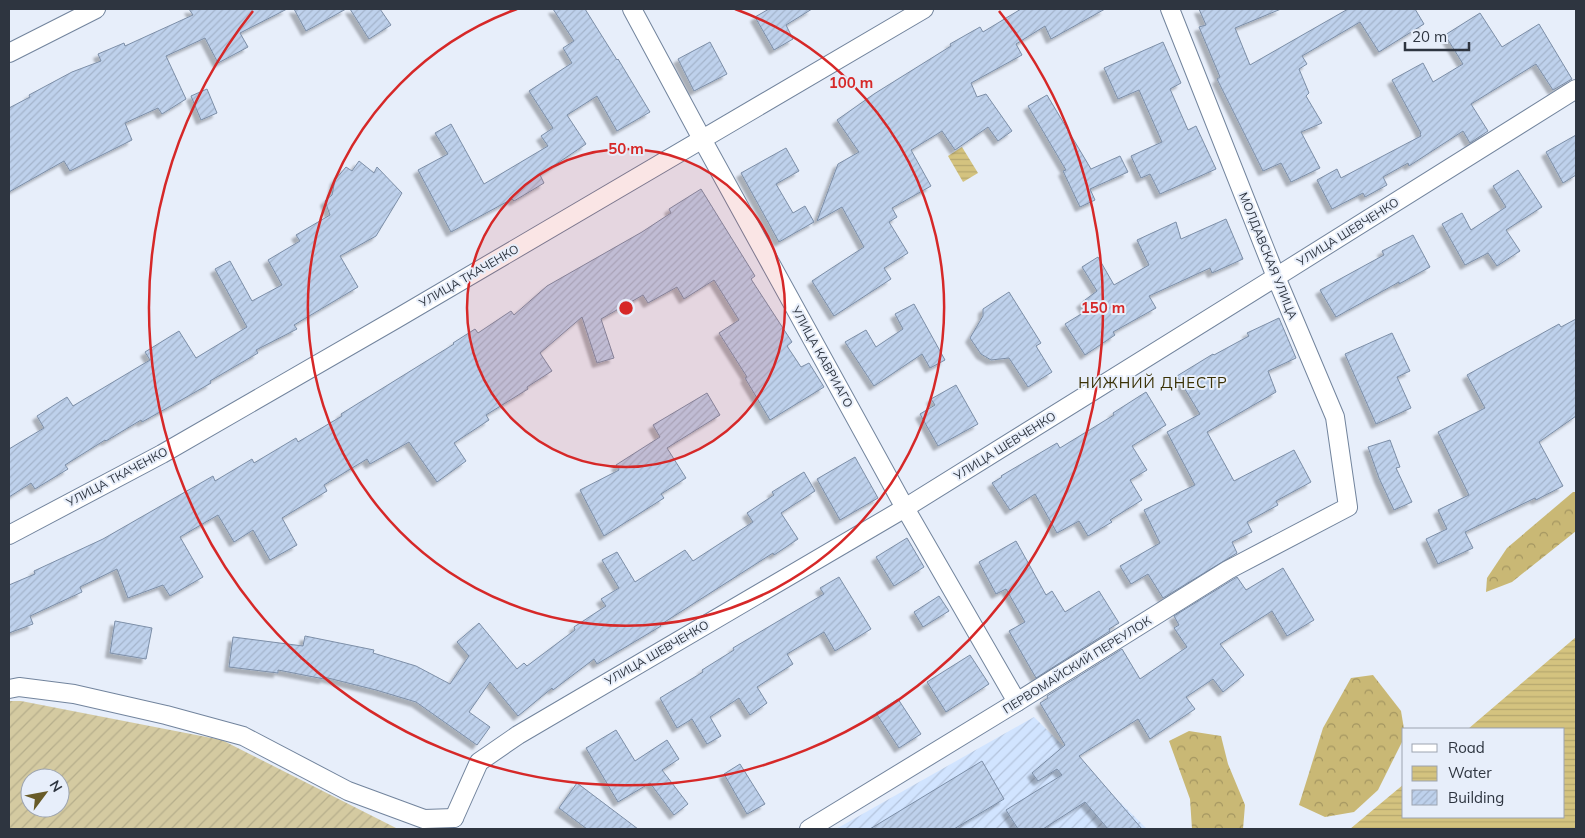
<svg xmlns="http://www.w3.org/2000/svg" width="1585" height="838" font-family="Mulish,sans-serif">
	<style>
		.industrial { fill: url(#industrial-furrows) }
		.forest { fill: url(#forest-crowns) }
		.garden { fill: url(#garden-furrows); fill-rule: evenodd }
		.water { fill: url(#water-rules) }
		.building { fill: url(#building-hatch); stroke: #7c8ea7; filter: url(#shadow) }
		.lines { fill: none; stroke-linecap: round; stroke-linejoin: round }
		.street-casing { stroke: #72849d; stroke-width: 20 }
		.street { stroke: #fff; stroke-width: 18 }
		.ring { fill: none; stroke: #d62828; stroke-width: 2.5 }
		.labels { text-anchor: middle; stroke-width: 4; stroke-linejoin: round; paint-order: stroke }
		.street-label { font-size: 12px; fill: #2e3540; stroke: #e7eefa }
		.quarter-label { font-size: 15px; letter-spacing: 1px; fill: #3a3105; stroke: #e7eefa }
		.centre { fill: #d62828; stroke: #e7eefa; stroke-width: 2.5 }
		.ring-label { font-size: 15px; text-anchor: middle; font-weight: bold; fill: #d62828; stroke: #e7eefa; stroke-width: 4; stroke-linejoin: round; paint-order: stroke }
	</style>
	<defs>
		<pattern id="industrial-furrows" width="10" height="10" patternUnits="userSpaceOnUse" patternTransform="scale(1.25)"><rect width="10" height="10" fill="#d1e4ff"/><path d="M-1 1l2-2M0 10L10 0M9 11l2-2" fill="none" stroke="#b4c4dc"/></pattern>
		<pattern id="forest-crowns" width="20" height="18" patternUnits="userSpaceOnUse" patternTransform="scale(1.25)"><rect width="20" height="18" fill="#c9b875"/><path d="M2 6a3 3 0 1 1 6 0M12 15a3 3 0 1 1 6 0" fill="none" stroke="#a49661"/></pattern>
		<pattern id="garden-furrows" width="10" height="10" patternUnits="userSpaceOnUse" patternTransform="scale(1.25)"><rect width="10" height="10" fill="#d4caa1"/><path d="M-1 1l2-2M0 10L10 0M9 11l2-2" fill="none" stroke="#b6ae8c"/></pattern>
		<pattern id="water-rules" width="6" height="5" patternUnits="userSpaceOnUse" patternTransform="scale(1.25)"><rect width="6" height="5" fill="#d4c37f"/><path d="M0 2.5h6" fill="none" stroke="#b6a86f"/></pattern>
		<pattern id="building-hatch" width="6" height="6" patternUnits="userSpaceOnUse" patternTransform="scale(1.25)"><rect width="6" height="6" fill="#bed1ec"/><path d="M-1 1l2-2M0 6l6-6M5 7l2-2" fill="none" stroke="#a4b4cb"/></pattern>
		<filter id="shadow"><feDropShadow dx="-4.5" dy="4.5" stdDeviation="1" flood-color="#0004"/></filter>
	</defs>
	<rect width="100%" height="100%" fill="#e7eefa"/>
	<polygon class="industrial" points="1034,717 1147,829 836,829"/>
	<g class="forest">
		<polygon points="1573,492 1576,492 1576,531 1512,582 1486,592 1487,578 1507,548"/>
		<polygon points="1373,675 1401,711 1404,729 1404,738 1378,790 1354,812 1325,817 1299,805 1323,728 1351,678"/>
		<polygon points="1189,731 1221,736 1228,764 1245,805 1243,829 1192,829 1190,799 1169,741"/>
	</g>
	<path class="garden" d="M9,701H21L222,740L398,829H9ZM30,778H60V808H30Z"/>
	<g class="water">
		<polygon points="962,147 978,173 963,182 948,156"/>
		<polygon points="1576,637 1576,829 1350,829 1404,784 1404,817 1564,817 1564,729 1468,729"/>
	</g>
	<g class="building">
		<polygon points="189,9 287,9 240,33 248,47 218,63 205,38 166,56 186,99 162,114 158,108 125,123 132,140 70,171 64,161 9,192 9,108 30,97 29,95 72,72 101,61 98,54 124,43 125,46 193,15"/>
		<polygon points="294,9 346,9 306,31"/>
		<polygon points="350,9 380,9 391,25 369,39"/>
		<polygon points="553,9 585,9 617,60 618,59 650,112 617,131 597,96 567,115 586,144 540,175 544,183 514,201 512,199 451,232 418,170 448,154 435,133 451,124 484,184 548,146 541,136 553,128 529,91 572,63 563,48 574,41"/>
		<polygon points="769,9 812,9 786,25 793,39 774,50 755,17"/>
		<polygon points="1021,9 1105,9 1051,39 1045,26 1016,44 1022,55 971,83 977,97 986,94 1012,131 998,141 988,127 955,150 942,131 911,150 931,186 892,208 897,217 889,222 908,253 884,268 891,279 834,316 812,281 864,247 842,207 817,221 838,164 859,152 837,120 874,94 951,46 950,44 980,27 983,32"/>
		<polygon points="1199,9 1281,9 1235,28 1250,65 1348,9 1415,9 1424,24 1379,52 1360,22 1302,56 1307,64 1299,69 1309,93 1306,96 1322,123 1301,132 1320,168 1291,182 1281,163 1263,171 1217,79 1220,77 1199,27 1206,25"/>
		<polygon points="1480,13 1502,47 1539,24 1572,79 1553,90 1536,64 1471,104 1488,131 1470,143 1463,131 1409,166 1408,163 1383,177 1387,185 1365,197 1363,193 1332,209 1317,180 1337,169 1341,178 1421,136 1420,134 1421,133 1392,80 1423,63 1433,82 1463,64 1445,35"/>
		<polygon points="710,42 727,74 694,91 678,59"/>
		<polygon points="1163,42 1181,83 1170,89 1188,130 1196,126 1216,169 1160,194 1150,174 1141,178 1131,156 1162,142 1139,90 1118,99 1104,68"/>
		<polygon points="207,89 217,113 201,120 191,96"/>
		<polygon points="1047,95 1091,169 1120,156 1128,172 1090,189 1095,200 1080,207 1063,171 1066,170 1028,106"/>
		<polygon points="1576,135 1576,175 1563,183 1546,152"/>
		<polygon points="786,148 799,171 776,184 793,213 805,206 814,222 779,242 741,173"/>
		<polygon points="359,161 374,173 377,167 402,193 376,236 340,256 358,287 294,325 297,329 256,350 258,353 210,381 211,383 176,403 142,422 141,420 106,441 105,440 65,465 68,469 35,489 31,483 9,497 9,449 44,428 37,416 67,397 73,406 150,360 145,352 179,331 196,358 247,327 215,269 230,261 252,301 282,285 268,260 300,241 296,235 330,215 325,201 332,195 335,180 346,167 352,171"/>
		<polygon points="1518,170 1542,207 1506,230 1520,251 1497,266 1488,253 1465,265 1442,224 1462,213 1471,230 1506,207 1493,186"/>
		<polygon points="701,189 755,276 751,279 792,342 787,346 801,367 809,363 824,387 770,420 745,378 747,377 719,333 739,320 714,280 684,299 677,287 648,303 643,295 601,319 614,358 597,363 582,317 540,353 552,371 527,387 528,389 486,415 489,420 454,443 466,461 437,482 409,442 370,464 367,459 324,485 327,491 282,518 297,545 270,560 253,530 234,542 218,515 180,537 203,577 170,596 163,585 128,598 117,569 80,587 82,592 30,616 33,624 9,633 9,585 35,574 34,571 103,539 213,476 215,481 252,459 254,463 296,438 298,442 342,416 341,414 454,344 453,343 475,329 478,333 511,311 514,315 547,286 642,232 671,213 669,209"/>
		<polygon points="1226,219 1243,259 1212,273 1210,268 1149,296 1156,308 1113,332 1115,335 1085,355 1065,324 1086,311 1081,303 1097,291 1082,267 1098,257 1114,285 1149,265 1137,240 1176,222 1181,239"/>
		<polygon points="1413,235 1430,267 1399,284 1399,282 1336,317 1320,290 1384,255 1382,251"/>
		<polygon points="1009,292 1041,343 1036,346 1052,372 1028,387 1009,358 991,360 981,354 970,338 983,316 983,309"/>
		<polygon points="914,304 945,360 930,368 922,354 874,386 845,342 866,330 876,347 903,329 895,314"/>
		<polygon points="1279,318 1296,358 1268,371 1276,392 1207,432 1234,481 1294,450 1311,482 1276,501 1278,505 1247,522 1252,532 1232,542 1237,553 1163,598 1148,574 1131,584 1120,566 1160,543 1144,510 1195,485 1167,432 1200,414 1177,376 1213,354 1214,355 1249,336 1247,333"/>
		<polygon points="1576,319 1576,416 1539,442 1563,486 1536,500 1535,498 1465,532 1473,548 1438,564 1426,539 1447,529 1438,510 1469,495 1438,432 1485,408 1467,375 1559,324 1561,327"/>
		<polygon points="1392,333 1410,371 1397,377 1411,408 1376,424 1345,354"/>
		<polygon points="956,385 978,424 938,446 920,414 935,405 931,399"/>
		<polygon points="1146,392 1166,425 1132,446 1147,470 1130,480 1142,500 1110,520 1112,522 1088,536 1079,521 1057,533 1035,494 1010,510 992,483 1002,477 1001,476 1057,443 1060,448 1114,415 1113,413"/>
		<polygon points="707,393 720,415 667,448 686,478 661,494 664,498 604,536 580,490 619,470 616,465 660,437 653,425"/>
		<polygon points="1390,440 1400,467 1396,468 1412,502 1394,510 1379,478 1368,447"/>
		<polygon points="855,457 878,498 840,520 817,479"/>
		<polygon points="804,472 815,491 781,513 798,539 774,555 773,553 660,625 661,626 597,664 594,659 553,690 552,688 518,716 490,682 469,712 490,727 477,745 416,702 376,690 324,677 324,679 278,670 278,673 229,667 233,637 303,646 305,636 374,650 373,653 416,666 450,684 469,656 457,642 479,623 517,669 524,663 527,666 575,630 574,627 606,606 601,599 619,588 602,560 617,552 635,582 685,550 693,561 753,522 747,513 774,495 772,492"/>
		<polygon points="907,538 924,567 894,586 876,557"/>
		<polygon points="1016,541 1046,595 1052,591 1065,612 1099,591 1119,623 1109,629 1110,631 1036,678 1009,631 1025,622 1006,589 996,594 979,562"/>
		<polygon points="1283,568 1314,620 1287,636 1272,611 1220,644 1244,675 1223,692 1213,679 1186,697 1195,709 1150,739 1138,719 1079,756 1142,829 1108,829 1085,802 1043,829 1018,829 1006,810 1062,775 1057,769 1038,781 1032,773 1065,745 1040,703 1048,698 1047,696 1122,649 1140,679 1187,647 1174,628 1179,625 1174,616 1237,577 1246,590"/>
		<polygon points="839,577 871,629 835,651 824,632 787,654 793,664 757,687 767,703 750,715 739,698 710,717 721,736 707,744 692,719 677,728 660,698 703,672 702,670 734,650 733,648 824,594 820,588"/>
		<polygon points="939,596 949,611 923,627 914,612"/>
		<polygon points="115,621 152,628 146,659 110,653"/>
		<polygon points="970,655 989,684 946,712 927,682"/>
		<polygon points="898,699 921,734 899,748 876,713"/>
		<polygon points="616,730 635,761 667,740 679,759 662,770 688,804 674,815 650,783 618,802 586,748"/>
		<polygon points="982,761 1004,799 954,829 870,829"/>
		<polygon points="740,764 765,804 747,814 724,774"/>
		<polygon points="577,783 638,829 587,829 559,808"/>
	</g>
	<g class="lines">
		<defs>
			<g id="street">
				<polyline points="632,9 702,139 905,508 1017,702"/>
				<polyline points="9,53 96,9"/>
				<polyline points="9,535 162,454 396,319 924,9"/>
				<polyline points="9,689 19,687 74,694 166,715 243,736 348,791 424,819 454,818"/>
				<polyline points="454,818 479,762 518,735 905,508 1276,277 1576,89"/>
				<polyline points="809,829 1017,702 1228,570 1348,507 1335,417 1276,277 1170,9"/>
			</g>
		</defs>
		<use href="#street" class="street-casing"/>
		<use href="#street" class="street"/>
	</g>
	<circle cx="626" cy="308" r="159" fill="#d62828" fill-opacity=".12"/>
	<g class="ring">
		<circle cx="626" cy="308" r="159"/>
		<path d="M735 9A318 318 0 1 1 517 9"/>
		<path d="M999 11A477 477 0 1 1 253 11"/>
	</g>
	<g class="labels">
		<g class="street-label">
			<text transform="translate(1348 232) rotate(-32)" y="4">УЛИЦА ШЕВЧЕНКО</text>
			<text transform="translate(1268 256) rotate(68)" y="4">МОЛДАВСКАЯ УЛИЦА</text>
			<text transform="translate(469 276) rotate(-30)" y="4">УЛИЦА ТКАЧЕНКО</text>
			<text transform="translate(822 357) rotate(61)" y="4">УЛИЦА КАВРИАГО</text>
			<text transform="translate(1005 446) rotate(-32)" y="4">УЛИЦА ШЕВЧЕНКО</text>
			<text transform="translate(117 477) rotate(-28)" y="4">УЛИЦА ТКАЧЕНКО</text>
			<text transform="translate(657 653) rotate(-30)" y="4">УЛИЦА ШЕВЧЕНКО</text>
			<text transform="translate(1077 665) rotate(-32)" y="4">ПЕРВОМАЙСКИЙ ПЕРЕУЛОК</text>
		</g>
		<g class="quarter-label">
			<text x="1153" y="388">НИЖНИЙ ДНЕСТР</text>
		</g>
	</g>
	<circle cx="626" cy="308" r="8" class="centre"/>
	<g class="ring-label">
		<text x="851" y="88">100 m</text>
		<text x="626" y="154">50 m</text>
		<text x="1103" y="313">150 m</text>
	</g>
	<rect width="1585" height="838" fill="none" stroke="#2e3540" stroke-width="20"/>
	<rect x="1402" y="728" width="162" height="90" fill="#e7eefa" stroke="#9da4b0"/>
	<rect x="1412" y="744" width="25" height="8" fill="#ffffff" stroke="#9da4b0"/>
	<text x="1448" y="753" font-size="15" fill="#2e3540">Road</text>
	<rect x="1412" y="766" width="25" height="15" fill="url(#water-rules)" stroke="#9da4b0"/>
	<text x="1448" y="778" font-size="15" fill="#2e3540">Water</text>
	<rect x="1412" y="790" width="25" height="15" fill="url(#building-hatch)" stroke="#9da4b0"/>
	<text x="1448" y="803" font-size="15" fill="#2e3540">Building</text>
	<g transform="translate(45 793) rotate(58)"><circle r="24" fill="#e7eefa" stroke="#9da4b0"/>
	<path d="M0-4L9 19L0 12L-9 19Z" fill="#685b28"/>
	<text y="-8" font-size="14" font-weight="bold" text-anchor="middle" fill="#2e3540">N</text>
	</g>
	<path d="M1405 42v8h64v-8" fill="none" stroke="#2e3540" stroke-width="2.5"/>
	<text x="1412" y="42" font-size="15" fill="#2e3540" stroke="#e7eefa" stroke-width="4" paint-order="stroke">20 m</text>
</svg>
